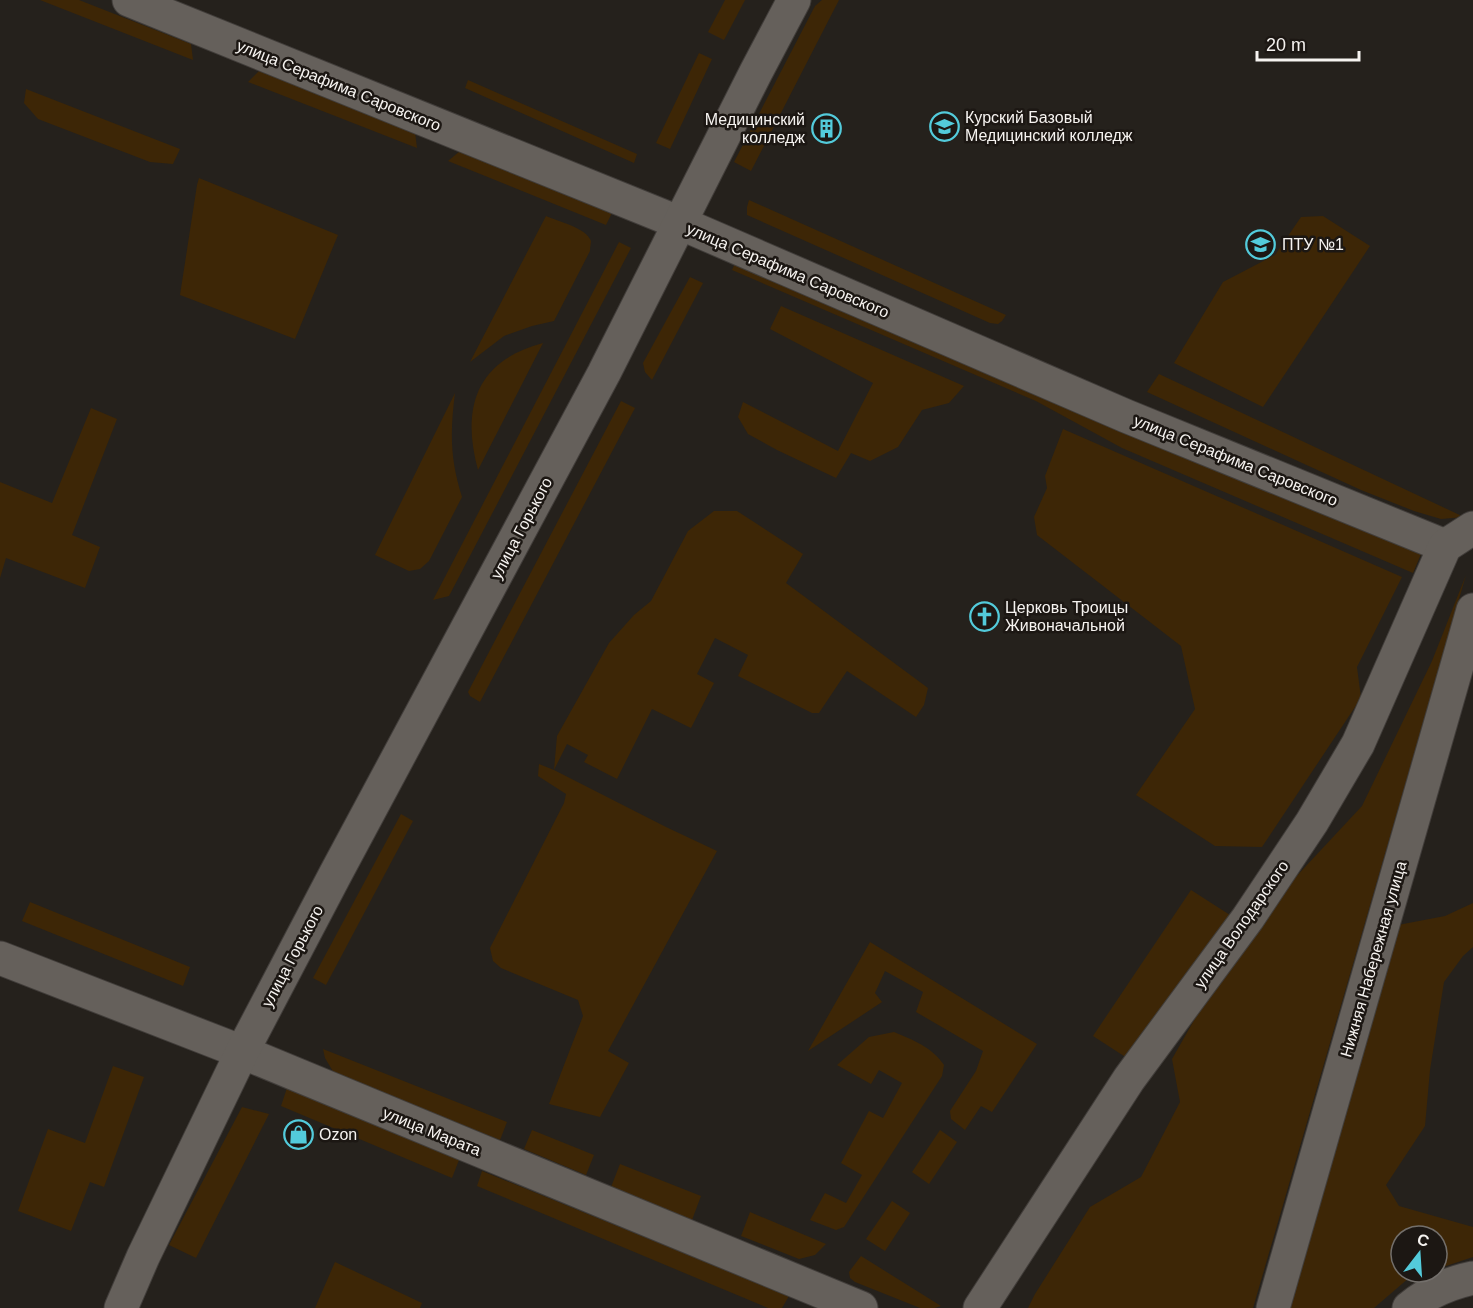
<svg xmlns="http://www.w3.org/2000/svg" width="1473" height="1308" font-family="Arial,sans-serif">
	<style>
		.green { fill: #3d2606 }
		.lines { fill: none; stroke-linecap: round; stroke-linejoin: round }
		.minor-casing { stroke: #413d3a; stroke-width: 35 }
		.minor { stroke: #65605b; stroke-width: 33 }
		.labels { text-anchor: middle; stroke-width: 5; stroke-linejoin: round; paint-order: stroke }
		.street-label { font-size: 16px; fill: #f6f3f0; stroke: #1c1713 }
		.poi-label { font-size: 16px; fill: #f6f3f0; stroke: #1c1713; text-anchor: start }
	</style>
	<rect width="100%" height="100%" fill="#25211c"/>
	<g class="green">
		<polygon points="40,0 79,0 191,44 193,60"/>
		<polygon points="725,0 745,0 724,40 708,32"/>
		<polygon points="822,0 839,0 751,171 734,162 815,6"/>
		<polygon points="699,53 712,59 670,149 656,143"/>
		<polygon points="259,71 415,132 417,148 248,82"/>
		<polygon points="468,80 637,154 634,163 465,88"/>
		<polygon points="26,89 180,149 173,164 150,162 38,119 24,103"/>
		<polygon points="460,151 613,211 606,225 448,161"/>
		<polygon points="199,178 338,235 295,339 180,295 197,185"/>
		<polygon points="749,200 1006,315 1002,321 998,324 990,323 747,215 747,207"/>
		<path d="M546,216C557,221 587,228 591,241C591,243 590,248 590,251L554,321L532,326L504,336L470,362Z"/>
		<polygon points="1323,216 1370,246 1263,407 1174,363 1223,282 1275,255 1301,217"/>
		<polygon points="619,242 631,248 449,596 433,600"/>
		<polygon points="737,259 1421,554 1413,573 1122,448 1036,401 732,270"/>
		<polygon points="690,277 703,283 652,380 645,372 643,363"/>
		<polygon points="781,306 964,386 949,403 922,410 898,447 870,461 851,453 836,478 777,450 748,434 738,417 743,402 838,451 873,383 770,329"/>
		<path d="M543,343L478,470C461,407 476,361 543,343Z"/>
		<polygon points="1159,374 1464,517 1441,519 1414,511 1361,490 1147,392"/>
		<path d="M455,393C450,432 450,459 462,497L429,561L420,569L409,571L375,555Z"/>
		<polygon points="621,401 635,408 480,702 470,696 468,692"/>
		<polygon points="91,408 117,419 72,535 100,547 85,588 6,558 0,578 0,482 52,503"/>
		<polygon points="1063,429 1402,577 1357,667 1361,698 1262,847 1215,846 1136,795 1195,709 1181,646 1037,535 1034,517 1047,488 1045,476"/>
		<polygon points="714,511 737,511 803,554 786,583 928,688 924,705 916,717 847,671 819,713 812,713 738,676 748,655 715,638 697,674 714,683 691,728 652,709 617,779 584,762 588,755 567,744 554,770 666,827 717,851 608,1051 629,1063 600,1117 549,1104 583,1016 578,1000 501,968 493,961 490,948 564,803 566,794 538,776 539,764 554,770 557,736 609,643 634,615 651,601 688,531"/>
		<polygon points="1466,575 1253,1308 1028,1308 1035,1294 1090,1207 1141,1177 1180,1102 1172,1059 1233,952 1292,881 1362,806 1432,661"/>
		<polygon points="401,814 413,821 326,985 313,978"/>
		<polygon points="1191,890 1230,915 1127,1058 1093,1036"/>
		<polygon points="30,902 190,967 183,986 22,921"/>
		<polygon points="1473,903 1473,947 1463,956 1444,982 1430,1070 1425,1126 1386,1185 1399,1206 1473,1227 1473,1257 1437,1269 1437,1236 1401,1236 1401,1272 1427,1272 1410,1277 1374,1308 1283,1308 1398,925 1445,916"/>
		<polygon points="870,942 1037,1044 992,1112 981,1106 965,1130 951,1119 950,1111 976,1071 983,1051 916,1012 923,992 885,971 875,993 882,1002 808,1051"/>
		<path d="M894,1032C913,1040 932,1047 944,1065L942,1076L844,1227L836,1230L810,1220L825,1193L846,1203L862,1175L841,1163L869,1111L883,1118L902,1083L879,1070L871,1084L837,1065L869,1037Z"/>
		<polygon points="323,1049 507,1122 500,1140 334,1073 325,1058"/>
		<polygon points="113,1066 144,1077 104,1187 90,1182 71,1231 18,1211 48,1129 85,1143"/>
		<polygon points="287,1088 459,1160 452,1178 281,1106"/>
		<polygon points="242,1107 269,1114 196,1258 169,1245"/>
		<polygon points="532,1130 594,1155 586,1175 524,1149"/>
		<polygon points="940,1130 957,1142 929,1184 912,1172"/>
		<polygon points="620,1164 701,1196 692,1220 611,1187"/>
		<polygon points="482,1171 789,1296 782,1308 768,1308 477,1186"/>
		<polygon points="892,1201 910,1213 885,1251 866,1239"/>
		<polygon points="750,1212 826,1244 815,1255 799,1259 741,1236"/>
		<polygon points="861,1256 941,1306 935,1308 920,1308 855,1282 850,1278 849,1272"/>
		<polygon points="335,1262 422,1303 420,1308 315,1308"/>
	</g>
	<g class="lines">
		<defs>
			<g id="minor">
				<polyline points="129,0 680,223 1126,416 1445,546"/>
				<polyline points="0,958 242,1052 861,1308"/>
				<polyline points="121,1308 143,1257 242,1052 336,873 604,373 756,72 794,0"/>
				<polyline points="980,1308 1129,1079 1248,918 1312,822 1358,744 1445,546 1473,528"/>
				<polyline points="1273,1308 1473,610"/>
				<path d="M1409,1308C1428,1292 1449,1283 1473,1278"/>
			</g>
		</defs>
		<use href="#minor" class="minor-casing"/>
		<use href="#minor" class="minor"/>
	</g>
	<defs>
		<symbol id="university-ring" viewBox="-11 -11 22 22"><circle r="9.5" fill="#1c1713" stroke="#53cbdb" stroke-width="1.5"/><path d="M0-5L7-2L0 1L-7-2ZM-4 1L0 2.5L4 1V4Q0 6-4 4Z" fill="#53cbdb"/></symbol>
		<symbol id="building-ring" viewBox="-11 -11 22 22"><circle r="9.5" fill="#1c1713" stroke="#53cbdb" stroke-width="1.5"/><path d="M-4-6H4V6H1V3H-1V6H-4ZM-2.5-4.3h1.7v1.8h-1.7ZM.8-4.3h1.7v1.8H.8ZM-2.5-1h1.7V.8h-1.7ZM.8-1h1.7V.8H.8Z" fill="#53cbdb"/></symbol>
		<symbol id="church-ring" viewBox="-11 -11 22 22"><circle r="9.5" fill="#1c1713" stroke="#53cbdb" stroke-width="1.5"/><path d="M-1.2-6h2.4v3.5h3.3v2.4h-3.3V6h-2.4V-.1h-3.3v-2.4h3.3Z" fill="#53cbdb"/></symbol>
		<symbol id="shop-ring" viewBox="-11 -11 22 22"><circle r="9.5" fill="#1c1713" stroke="#53cbdb" stroke-width="1.5"/><path d="M-5-2.5h2.3a2.7 3.5 0 0 1 5.4 0H5L5.5 6h-11ZM-1.5-2.5h3a1.5 2.3 0 0 0-3 0Z" fill="#53cbdb"/></symbol>
	</defs>
	<g fill-rule="evenodd">
		<use href="#university-ring" x="928" y="110" width="33" height="33"/>
		<use href="#building-ring" x="810" y="112" width="33" height="33"/>
		<use href="#university-ring" x="1244" y="228" width="33" height="33"/>
		<use href="#church-ring" x="968" y="600" width="33" height="33"/>
		<use href="#shop-ring" x="282" y="1118" width="33" height="33"/>
	</g>
	<g class="labels">
		<g class="street-label">
			<text transform="translate(339 85) rotate(22)" y="6">улица Серафима Саровского</text>
			<text transform="translate(788 270) rotate(23)" y="6">улица Серафима Саровского</text>
			<text transform="translate(1236 460) rotate(22)" y="6">улица Серафима Саровского</text>
			<text transform="translate(521 528) rotate(-62)" y="6">улица Горького</text>
			<text transform="translate(1241 924) rotate(-55)" y="6">улица Володарского</text>
			<text transform="translate(292 956) rotate(-62)" y="6">улица Горького</text>
			<text transform="translate(1373 959) rotate(-74)" y="6">Нижняя Набережная улица</text>
			<text transform="translate(432 1131) rotate(22)" y="6">улица Марата</text>
		</g>
		<g class="poi-label">
			<text x="965" y="123">Курский Базовый<tspan x="965" dy="18">Медицинский колледж</tspan></text>
			<text x="805" y="125" text-anchor="end">Медицинский<tspan x="805" dy="18">колледж</tspan></text>
			<text x="1282" y="250">ПТУ №1</text>
			<text x="1005" y="613">Церковь Троицы<tspan x="1005" dy="18">Живоначальной</tspan></text>
			<text x="319" y="1140">Ozon</text>
		</g>
	</g>
	<g transform="translate(1419 1254) rotate(17)"><circle r="28" fill="#1c1713" stroke="#736f6b" stroke-width="1.5"/>
	<path d="M0-4.5L10 22L0 15L-10 22Z" fill="#53cbdb"/>
	<text y="-9" font-size="16" font-weight="bold" text-anchor="middle" fill="#f6f3f0">С</text>
	</g>
	<path d="M1257 51v9h102v-9" fill="none" stroke="#f6f3f0" stroke-width="3"/>
	<text x="1266" y="51" font-size="18" fill="#f6f3f0" stroke="#1c1713" stroke-width="4.5" paint-order="stroke">20 m</text>
</svg>
